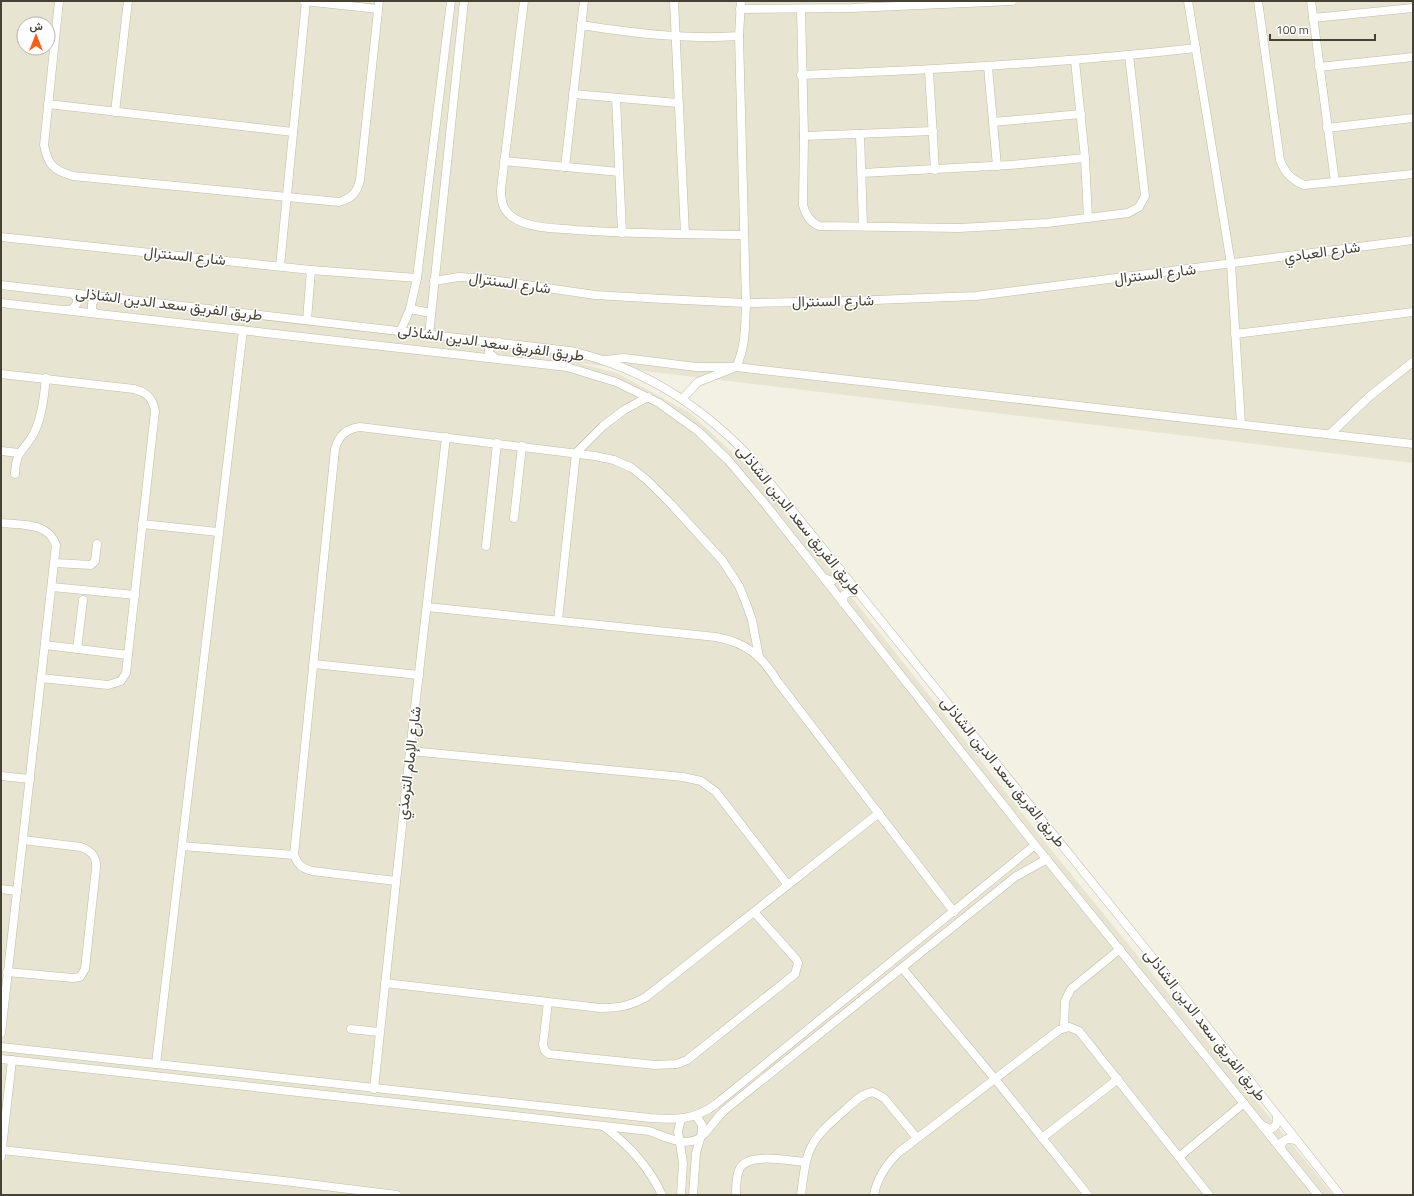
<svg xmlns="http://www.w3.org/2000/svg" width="1414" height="1196" font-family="'Titillium Web',Vazirmatn,sans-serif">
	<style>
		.residential { fill: #e7e4d2; fill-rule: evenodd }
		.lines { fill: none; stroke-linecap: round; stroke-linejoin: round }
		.minor-casing { stroke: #bfbba6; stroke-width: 9 }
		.minor { stroke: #fff; stroke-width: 8 }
		.labels { text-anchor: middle; stroke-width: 3; stroke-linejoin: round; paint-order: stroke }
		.street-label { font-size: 15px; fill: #454134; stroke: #fff }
	</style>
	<rect width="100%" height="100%" fill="#f3f1e4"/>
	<path class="residential" d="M1,1H1413V463L578,363L617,373L690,413L751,470L1053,852L1333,1195H1ZM24,24H48V48H24Z"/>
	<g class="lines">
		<defs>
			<g id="minor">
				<path d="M59,1L44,145C48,165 53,170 73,176L339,202C352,198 357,193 360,180L379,1"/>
				<polyline points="304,1 378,9"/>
				<path d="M524,1L501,189C501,199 502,209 511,216C528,229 555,228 576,230C632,234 688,234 744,235"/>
				<polyline points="674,1 685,234"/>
				<polyline points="1188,1 1231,264 1241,424"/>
				<path d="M1258,1L1280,160C1285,173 1291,179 1304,185L1413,174"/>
				<polyline points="1311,1 1335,182"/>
				<polyline points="740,9 852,8 1012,1"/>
				<path d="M801,9L804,136L803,205C806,215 809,221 819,226L959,228L1047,223L1128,213L1139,207L1145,196L1129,55"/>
				<polyline points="1313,18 1413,8"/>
				<path d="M581,25C633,33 686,40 739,36"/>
				<polyline points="1075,61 1085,158 1088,218"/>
				<polyline points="988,67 997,166"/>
				<polyline points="1319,67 1413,57"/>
				<polyline points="929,71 935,170"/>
				<path d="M801,75C933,70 1065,63 1196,48"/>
				<polyline points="573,94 678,103"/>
				<polyline points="616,98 622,233"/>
				<polyline points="48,104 293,132"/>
				<polyline points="115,112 128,1"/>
				<polyline points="993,122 1081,114"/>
				<polyline points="1327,128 1413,118"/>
				<polyline points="860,134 863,226"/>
				<polyline points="804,136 933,131"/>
				<polyline points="504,161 619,172"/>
				<polyline points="565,167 584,1"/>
				<polyline points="862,173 1010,165 1085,158"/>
				<polyline points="1,237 311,270 417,278"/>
				<polyline points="280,266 306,1"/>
				<polyline points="434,281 459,277 479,278 595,295 663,299 746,303 850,301 976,296 1413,240"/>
				<path d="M1,285L570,351C640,367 696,402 746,453L1157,963L1340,1195"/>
				<polyline points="1,303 567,367 616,382 659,403 698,431 728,460 766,505 1035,845 1318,1195"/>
				<polyline points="410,309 431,313"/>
				<polyline points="67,310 73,309 77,303 77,298 72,293"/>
				<polyline points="97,314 92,310 92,303 96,298 101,297"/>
				<polyline points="307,320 311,270"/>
				<polyline points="401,330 410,309 417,278 451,1"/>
				<polyline points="1235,334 1413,312"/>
				<polyline points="429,335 464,1"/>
				<polyline points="495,358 489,353 489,347 492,344 499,342"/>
				<polyline points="605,360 624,358 696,367 736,367 1413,444"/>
				<path d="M1,374L134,389C147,392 153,399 155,411L126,673L121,681L108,685L41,678"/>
				<path d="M682,399L698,382L736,367C746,347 745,325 746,303L739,36L741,1"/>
				<polyline points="1330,434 1370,396 1413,362"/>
				<polyline points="1,451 19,453"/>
				<path d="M15,474C16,449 24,452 34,433C42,417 44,396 46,378"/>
				<polyline points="514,518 522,446"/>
				<path d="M1,523C21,525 48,522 56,545L1,1033"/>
				<polyline points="142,524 218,532"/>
				<polyline points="486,546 497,443"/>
				<polyline points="55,563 91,565 95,561 97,544"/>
				<polyline points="824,578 832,581 839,577 840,574 840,569"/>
				<polyline points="52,587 135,595"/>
				<polyline points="843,603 844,595 849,592 858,592"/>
				<path d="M427,607L716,637C747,643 761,655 778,682L954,912"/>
				<polyline points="558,620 576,453 603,426 624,410 648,397"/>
				<polyline points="45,645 128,655"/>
				<polyline points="77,649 83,600"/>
				<polyline points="314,664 419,675"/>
				<polyline points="410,751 683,777 701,781 716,792 788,885"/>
				<polyline points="1,776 30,779"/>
				<polyline points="182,846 294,855"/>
				<path d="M396,881L312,871C302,868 298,865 294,855L335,449C339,435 346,429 360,427L595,456L614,460L632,468L647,480L670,503L722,560L739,586L746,603L752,620L759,657"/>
				<polyline points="1,889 17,891"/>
				<polyline points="903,969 995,1079 1088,1195"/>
				<path d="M7,972L73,978L80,977L85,969L96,868C97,857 92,851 81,847L23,840"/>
				<path d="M385,983L600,1008C618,1008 630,1006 646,997L879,813"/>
				<polyline points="548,1002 543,1045 545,1051 549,1054 655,1065 677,1064 687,1060 795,974 798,963 796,959 754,912"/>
				<polyline points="1064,1028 1065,1001 1071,989 1120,949"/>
				<polyline points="351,1029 379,1032"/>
				<path d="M1,1047L650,1118C676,1120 695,1120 716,1104L1035,845"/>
				<path d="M1,1059L649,1131C664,1136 688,1150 703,1135C711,1127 717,1117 726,1109L1015,877L1047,859"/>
				<polyline points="156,1064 243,330"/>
				<polyline points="374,1089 410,751 446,437"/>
				<polyline points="681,1120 678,1131 683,1163 681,1195"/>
				<path d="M603,1126C628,1144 649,1167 662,1195"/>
				<path d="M1263,1126L1271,1129C1277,1126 1277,1123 1277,1116"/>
				<polyline points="1042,1138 1118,1079"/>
				<polyline points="1281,1149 1282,1142 1287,1139 1296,1140"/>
				<polyline points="2,1150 284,1181 397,1195"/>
				<polyline points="1,1157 12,1060"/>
				<polyline points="1179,1157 1244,1103"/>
				<polyline points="693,1195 696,1153 702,1132 702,1125 696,1116"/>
				<path d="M736,1195C736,1186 736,1175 740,1168C749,1152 789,1161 805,1162"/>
				<path d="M801,1195C807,1147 808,1142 845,1110C854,1102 861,1094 873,1092L884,1098L917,1138"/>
				<path d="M874,1195C877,1178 886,1165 898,1153L1059,1030L1069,1027L1079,1031L1209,1195"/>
			</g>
		</defs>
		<use href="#minor" class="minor-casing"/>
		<use href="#minor" class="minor"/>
	</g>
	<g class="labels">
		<g class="street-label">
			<text transform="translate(1322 252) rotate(-8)" y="5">شارع العبادي</text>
			<text transform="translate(185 256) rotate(6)" y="5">شارع السنترال</text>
			<text transform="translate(1155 274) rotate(-7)" y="5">شارع السنترال</text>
			<text transform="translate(510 283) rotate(8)" y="5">شارع السنترال</text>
			<text transform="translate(833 301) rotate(-1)" y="5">شارع السنترال</text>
			<text transform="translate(169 304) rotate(7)" y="5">طريق الفريق سعد الدين الشاذلى</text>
			<text transform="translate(491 343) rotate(8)" y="5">طريق الفريق سعد الدين الشاذلى</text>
			<text transform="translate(799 520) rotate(51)" y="5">طريق الفريق سعد الدين الشاذلى</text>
			<text transform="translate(409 763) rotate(-83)" y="5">شارع الإمام الترمذي</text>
			<text transform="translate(1003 772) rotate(51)" y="5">طريق الفريق سعد الدين الشاذلى</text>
			<text transform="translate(1205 1025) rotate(52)" y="5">طريق الفريق سعد الدين الشاذلى</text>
		</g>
	</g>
	<rect width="1414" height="1196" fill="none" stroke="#454134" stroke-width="4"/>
	<g transform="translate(36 36)"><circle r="19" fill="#ffffff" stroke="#b5b3ae"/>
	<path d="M0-3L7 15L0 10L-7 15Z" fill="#ff5d0f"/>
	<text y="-6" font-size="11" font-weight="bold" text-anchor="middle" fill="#454134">ش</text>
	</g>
	<path d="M1270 34v6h105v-6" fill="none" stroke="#454134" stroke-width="2"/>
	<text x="1276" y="34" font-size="12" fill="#454134" stroke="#ffffff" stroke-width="3" paint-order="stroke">100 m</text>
</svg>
